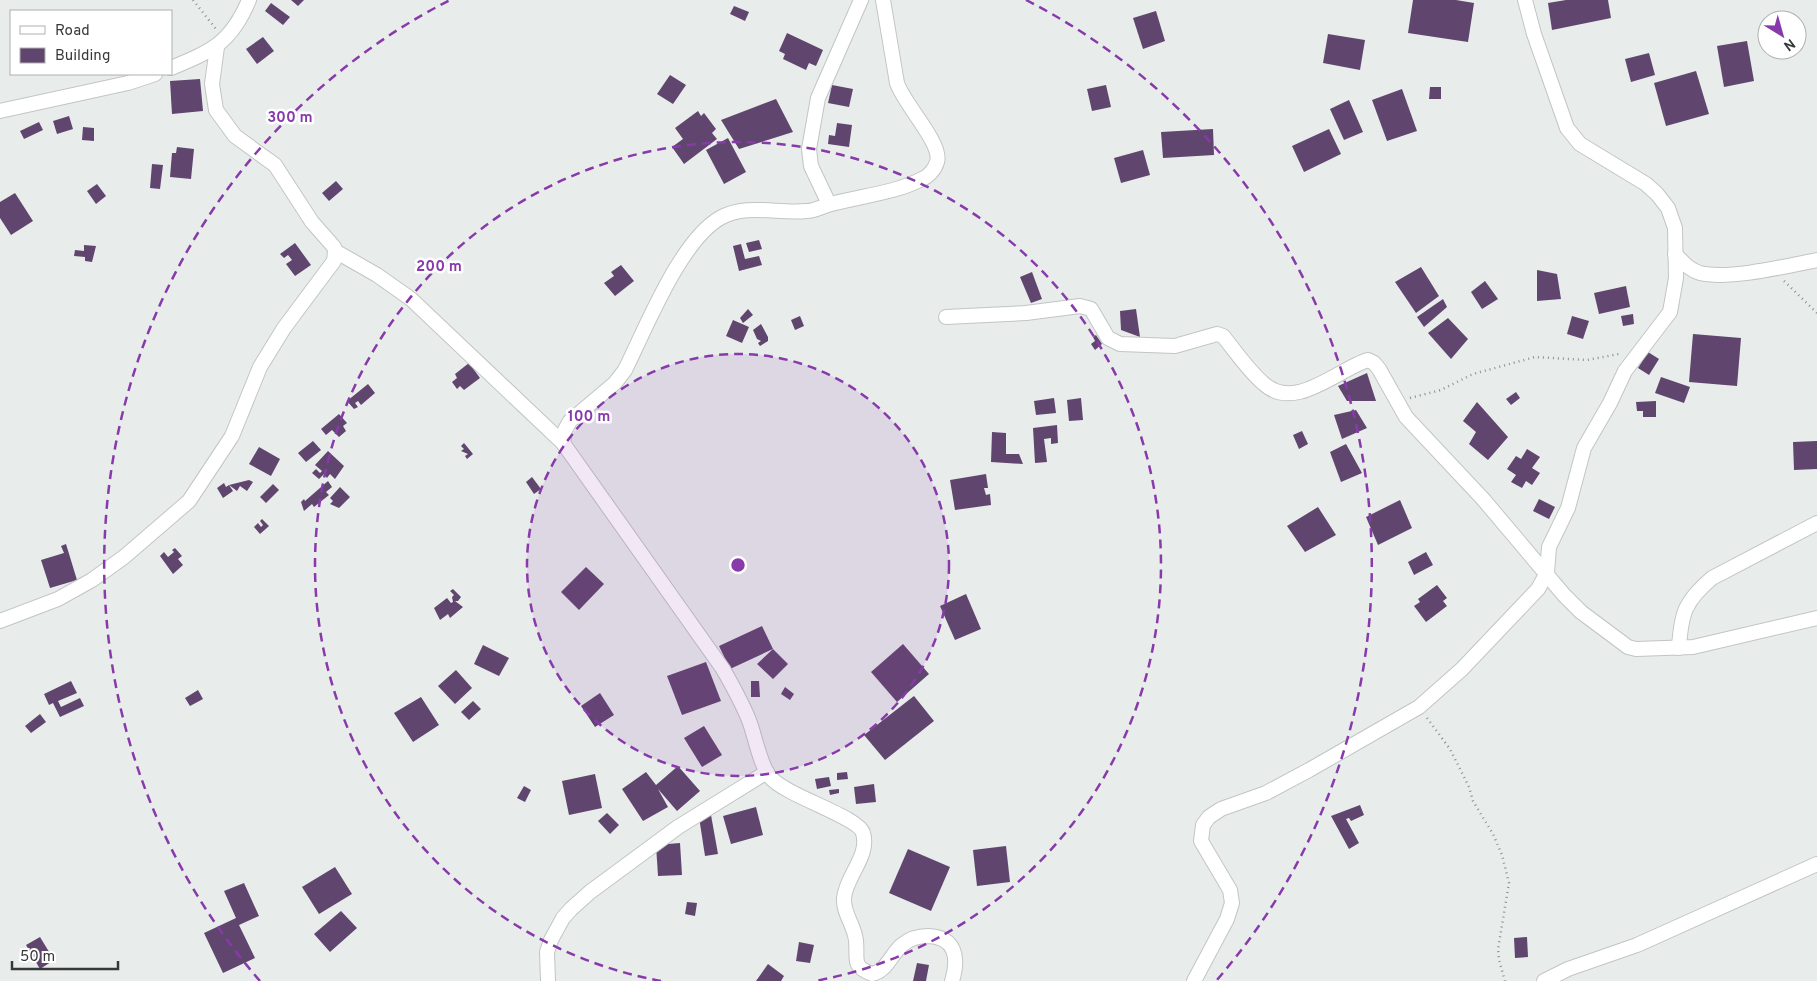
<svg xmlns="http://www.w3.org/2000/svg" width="1817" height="981" font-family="Overpass,sans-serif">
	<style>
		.building { fill: #60456e }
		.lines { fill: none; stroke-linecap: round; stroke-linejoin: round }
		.minor-casing { stroke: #c1c5c3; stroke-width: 16 }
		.path { stroke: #8e9190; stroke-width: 2.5; stroke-dasharray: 1 4; stroke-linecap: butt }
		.minor { stroke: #fff; stroke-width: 14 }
		.ring { fill: none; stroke: #883aaa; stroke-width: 2.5; stroke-dasharray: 9 6 }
		.centre { fill: #883aaa; stroke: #fff; stroke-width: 2.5 }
		.ring-label { font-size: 15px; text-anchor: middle; font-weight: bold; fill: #883aaa; stroke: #fff; stroke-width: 5; stroke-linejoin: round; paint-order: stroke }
	</style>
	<rect width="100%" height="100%" fill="#e8edeb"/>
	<g class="building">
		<polygon points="291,0 304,0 298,6"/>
		<polygon points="1413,0 1456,0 1474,3 1468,42 1408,33"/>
		<polygon points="1566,0 1608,0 1611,18 1552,30 1548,3"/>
		<polygon points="271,3 290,17 283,25 265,11"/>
		<polygon points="734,6 749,12 745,21 730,14"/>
		<polygon points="1156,11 1165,41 1143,49 1133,18"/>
		<polygon points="787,33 823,50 816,66 809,63 806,70 783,59 785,54 779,51"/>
		<polygon points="1328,34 1365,40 1360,70 1323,63"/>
		<polygon points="263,37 274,51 257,64 246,49"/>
		<polygon points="1747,41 1754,81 1724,87 1717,46"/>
		<polygon points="1649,53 1655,75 1631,82 1625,59"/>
		<polygon points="1696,71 1709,114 1666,126 1654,83"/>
		<polygon points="670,75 686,85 673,104 657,94"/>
		<polygon points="200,79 203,111 172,114 170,81"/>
		<polygon points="832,85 853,89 849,107 828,103"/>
		<polygon points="1106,85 1111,107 1092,111 1087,89"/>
		<polygon points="1430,87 1441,87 1441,99 1429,99"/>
		<polygon points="1402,89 1417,131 1387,141 1372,100"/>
		<polygon points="776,99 793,132 739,149 721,120"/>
		<polygon points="1349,100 1363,132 1344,140 1330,109"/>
		<polygon points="698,111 701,116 704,113 716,129 712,133 717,139 684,164 672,147 683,139 675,128"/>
		<polygon points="69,116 73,129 57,134 53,121"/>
		<polygon points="39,122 43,130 24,139 20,131"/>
		<polygon points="837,123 852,125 849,147 828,144 829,135 835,136"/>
		<polygon points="83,127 94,128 94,141 82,140"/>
		<polygon points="1213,129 1214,155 1163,158 1161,132"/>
		<polygon points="1329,129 1341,154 1304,172 1292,146"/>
		<polygon points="728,138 746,172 724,184 706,150"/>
		<polygon points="177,147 194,149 191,179 170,177 172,153 176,153"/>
		<polygon points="1143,150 1150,175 1121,183 1114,158"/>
		<polygon points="152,164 163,165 160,189 150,188"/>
		<polygon points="336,181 343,189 329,201 322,193"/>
		<polygon points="97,184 106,196 96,204 87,191"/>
		<polygon points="15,193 33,221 11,235 0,218 0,202"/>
		<polygon points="759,240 762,249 749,252 746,243"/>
		<polygon points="295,243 311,265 295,276 286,264 292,260 288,255 284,258 280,254"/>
		<polygon points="741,244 745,259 759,256 762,265 739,271 733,246"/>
		<polygon points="84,245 96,246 92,262 85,261 85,257 74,256 75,250 84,251"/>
		<polygon points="621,265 634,281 615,296 604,283 614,276 611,272"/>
		<polygon points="1421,267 1439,296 1416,313 1395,282"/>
		<polygon points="1537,270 1557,274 1561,299 1537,301"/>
		<polygon points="1032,272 1042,299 1031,303 1020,277"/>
		<polygon points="1485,281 1498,299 1482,309 1471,292"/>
		<polygon points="1626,286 1630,307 1599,314 1594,293"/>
		<polygon points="1443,299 1447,307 1424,327 1417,317"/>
		<polygon points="748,309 753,315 743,323 740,318"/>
		<polygon points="1136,309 1140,337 1121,330 1120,311"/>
		<polygon points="1633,314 1634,324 1623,326 1621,316"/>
		<polygon points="800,316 804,326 795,330 791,320"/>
		<polygon points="1572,316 1589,321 1583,339 1567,334"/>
		<polygon points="1448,318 1468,339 1451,359 1428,333"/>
		<polygon points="733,320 749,327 742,343 726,336"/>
		<polygon points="761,324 768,337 768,341 760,346 758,343 761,341 757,339 753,330"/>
		<polygon points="1693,334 1741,338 1737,386 1689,382"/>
		<polygon points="1096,335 1102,344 1095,350 1091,344 1095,341 1093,337"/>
		<polygon points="1648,352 1659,359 1649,375 1638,368"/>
		<polygon points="469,363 480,378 464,390 460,386 457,389 452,382 457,378 455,374"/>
		<polygon points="1367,373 1376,401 1347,401 1338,386"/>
		<polygon points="1661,377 1690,387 1684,403 1655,393"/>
		<polygon points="368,384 375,393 361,405 358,401 355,403 358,407 354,409 347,401"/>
		<polygon points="1516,392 1520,398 1511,405 1506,399"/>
		<polygon points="1054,398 1056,413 1036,415 1034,401"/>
		<polygon points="1081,398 1083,420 1069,421 1067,400"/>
		<polygon points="1656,401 1656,417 1643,417 1643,411 1637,411 1636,402"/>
		<polygon points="1477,402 1508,437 1488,460 1469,444 1476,432 1463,421"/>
		<polygon points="1356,410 1367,428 1342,439 1334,415"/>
		<polygon points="339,414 347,423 343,426 346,431 339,437 332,430 326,435 321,429"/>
		<polygon points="1057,425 1058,443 1051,444 1051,438 1044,439 1047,462 1035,463 1033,428"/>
		<polygon points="1302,431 1308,444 1299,449 1293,435"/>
		<polygon points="992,432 1006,433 1006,454 1019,454 1023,464 991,462"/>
		<polygon points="313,441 321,450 306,462 298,453"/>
		<polygon points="1817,441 1817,469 1794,470 1793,442"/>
		<polygon points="464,443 473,454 467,459 465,456 468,454 461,451 464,449 461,446"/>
		<polygon points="1346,444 1362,473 1341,482 1330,452"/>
		<polygon points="259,447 280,459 271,476 249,464"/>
		<polygon points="1527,449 1540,457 1532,468 1540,473 1532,485 1526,481 1522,488 1511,482 1516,475 1507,469 1516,456 1521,459"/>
		<polygon points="328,451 344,466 335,479 330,474 327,478 324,474 319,479 312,473 316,469 320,473 322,471 315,465"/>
		<polygon points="986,474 988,488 984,488 986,495 990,494 991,505 955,510 950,480"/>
		<polygon points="532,477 541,489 534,494 526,482"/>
		<polygon points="249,480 253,482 247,491 240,486 237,491 229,485"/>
		<polygon points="328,481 332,487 326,492 329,495 314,507 312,504 304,511 301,502 304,499 305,501"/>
		<polygon points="224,483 226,487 229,485 233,491 223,498 217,488"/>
		<polygon points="273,484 279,490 266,503 260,497"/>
		<polygon points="340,487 350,497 339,508 330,504 333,501 330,498"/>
		<polygon points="1539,499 1555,507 1549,519 1533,511"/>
		<polygon points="1400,500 1412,528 1378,545 1366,517"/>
		<polygon points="1318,507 1336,535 1305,552 1287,526"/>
		<polygon points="262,519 269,526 260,534 254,527 258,523 261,527 263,525 260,521"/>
		<polygon points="66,544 77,580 50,588 41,560 64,553 61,546"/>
		<polygon points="175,548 182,556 178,559 183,565 173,574 160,556 164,552 168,557 174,552 172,550"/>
		<polygon points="1426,552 1433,565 1414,575 1408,562"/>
		<polygon points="586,567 604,584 579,610 561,592"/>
		<polygon points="1437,585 1447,598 1443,601 1447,606 1426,622 1414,606 1420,602 1418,599"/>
		<polygon points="453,589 461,597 458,601 455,601 463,607 450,618 448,614 440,620 434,608 447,598 451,603 453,602 452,597 454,595 450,591"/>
		<polygon points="966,594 981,629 955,640 940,606"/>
		<polygon points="762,626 773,649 788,664 773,679 757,664 773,649 730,669 719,646"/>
		<polygon points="903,644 929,674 897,702 871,672"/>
		<polygon points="483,645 509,658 499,676 474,664"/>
		<polygon points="706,662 721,701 682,715 667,676"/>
		<polygon points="456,670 472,688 455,704 438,686"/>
		<polygon points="71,681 77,693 58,701 61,707 80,698 84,706 60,717 53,703 49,705 44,694"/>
		<polygon points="751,681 759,681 760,697 751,697"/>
		<polygon points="785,687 794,694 790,700 781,694"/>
		<polygon points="198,690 203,699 190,706 185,698"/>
		<polygon points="600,693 614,715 595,727 581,706"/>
		<polygon points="914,696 934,721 885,760 864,735"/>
		<polygon points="421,697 439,725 413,742 394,713"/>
		<polygon points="473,701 481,709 469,720 461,712"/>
		<polygon points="40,714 46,722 31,733 25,726"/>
		<polygon points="704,726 722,755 702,767 684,738"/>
		<polygon points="678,766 700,791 677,811 658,789 668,807 643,821 622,789 646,772 656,785"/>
		<polygon points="847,772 848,779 837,780 837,773"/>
		<polygon points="595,774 602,808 569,815 562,781"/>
		<polygon points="829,777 831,786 817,789 815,779"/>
		<polygon points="874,784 876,802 856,804 854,787"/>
		<polygon points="524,786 531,790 525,802 517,798"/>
		<polygon points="839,789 839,793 830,795 829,790"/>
		<polygon points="1360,805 1364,815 1351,821 1349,818 1346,819 1359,843 1349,849 1331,816"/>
		<polygon points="756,807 763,835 731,844 723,816"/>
		<polygon points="607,813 619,825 610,834 598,821"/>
		<polygon points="711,815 718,854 705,856 699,817"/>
		<polygon points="680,843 682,875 658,876 656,845"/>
		<polygon points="1006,846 1010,882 977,886 973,850"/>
		<polygon points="908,849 950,867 931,911 889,893"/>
		<polygon points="335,867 352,894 319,914 302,887"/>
		<polygon points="244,883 259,916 239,925 255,958 223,973 204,933 236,918 224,891"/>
		<polygon points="687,902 697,903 695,916 685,914"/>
		<polygon points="341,911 357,928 330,952 314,934"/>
		<polygon points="40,937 54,960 40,969 26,945"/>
		<polygon points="1527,937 1528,957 1515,958 1514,938"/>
		<polygon points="799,942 814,945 810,963 796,961"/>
		<polygon points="917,963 929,965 926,981 913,981"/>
		<polygon points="768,964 784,976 781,981 756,981"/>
	</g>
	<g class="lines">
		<defs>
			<g id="minor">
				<path d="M883,0L897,83C903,103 943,144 937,162C935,169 929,176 922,179C895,193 861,196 831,204C823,206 815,211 806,211C778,214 746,203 720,218C680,241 646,328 625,370L615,383L570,421L565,430L563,443L723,669C733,687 743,704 750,723C755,737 761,767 770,777C786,796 859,817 863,833C870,856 846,876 844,898C843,914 855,926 856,941C858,960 851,966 872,974C887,971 891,954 902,945C909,939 919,936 928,936C956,937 959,958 952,981"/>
				<path d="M171,68C212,51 231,43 249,0"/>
				<polyline points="0,111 128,83 155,74"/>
				<polyline points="829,204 811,166 809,149 818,98 861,0"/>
				<polyline points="335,251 377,275 411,299 563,443"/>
				<path d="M1675,254C1683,262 1689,270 1700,273C1729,280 1787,266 1817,260"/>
				<path d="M946,317L1026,313L1080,306L1091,309L1108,338L1120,344L1175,346L1217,334L1223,336C1236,352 1248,370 1263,383C1294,413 1338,369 1368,360L1374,363L1379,369L1406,417L1483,499L1564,595L1581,612L1628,647L1636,649L1693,647L1817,618"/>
				<polyline points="0,621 58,599 92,580 124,557 189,501 232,436 260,367 284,328 334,261 335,251 334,247 312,222 275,165 235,136 216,110 212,84 217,47"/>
				<path d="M1679,648C1681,613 1685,601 1712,578L1817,523"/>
				<polyline points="548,981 547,952 551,940 563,918 571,909 590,892 678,827 767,772"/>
				<polyline points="1194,981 1227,919 1232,903 1230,890 1201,841 1203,825 1209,817 1221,809 1266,793 1309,770 1419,707 1462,669 1538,589 1547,573 1549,547 1568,508 1584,448 1610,403 1625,371 1670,312 1676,278 1675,228 1668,208 1657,194 1646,184 1580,144 1567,128 1534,34 1525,0"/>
				<polyline points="1544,981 1568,969 1637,945 1817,864"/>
			</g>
		</defs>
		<use href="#minor" class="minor-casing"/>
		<g class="path">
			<polyline points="193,0 216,29"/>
			<polyline points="1784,281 1817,313"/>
			<polyline points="1410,398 1441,390 1473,374 1535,357 1587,360 1619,354"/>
			<polyline points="1427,718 1450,749 1469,787 1473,801 1493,834 1502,855 1509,883 1498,949 1499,960 1505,981"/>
		</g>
		<use href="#minor" class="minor"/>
	</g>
	<circle cx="738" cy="565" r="211" fill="#883aaa" fill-opacity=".12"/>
	<g class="ring">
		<circle cx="738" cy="565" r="211"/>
		<path d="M661 981A423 423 0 1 1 815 981"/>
		<path d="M260 981A634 634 0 0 1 450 0M1026 0A634 634 0 0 1 1216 981"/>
	</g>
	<circle cx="738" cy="565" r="8" class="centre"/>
	<g class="ring-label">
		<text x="290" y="122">300 m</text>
		<text x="439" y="271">200 m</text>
		<text x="589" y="421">100 m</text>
	</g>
	<rect x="10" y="10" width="162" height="65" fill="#ffffff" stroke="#afb0af"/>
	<rect x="20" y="26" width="25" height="8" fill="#ffffff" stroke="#afb0af"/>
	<text x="55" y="35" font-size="15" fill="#373938">Road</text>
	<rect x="20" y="48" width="25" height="15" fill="#60456e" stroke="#afb0af"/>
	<text x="55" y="60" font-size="15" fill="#373938">Building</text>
	<g transform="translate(1782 35) rotate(143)"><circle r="24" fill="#ffffff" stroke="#afb0af"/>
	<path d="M0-4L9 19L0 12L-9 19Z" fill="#883aaa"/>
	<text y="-8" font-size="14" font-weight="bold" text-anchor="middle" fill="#373938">N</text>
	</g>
	<path d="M12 961v8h106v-8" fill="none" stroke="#373938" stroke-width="2.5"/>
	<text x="20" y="961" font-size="15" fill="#373938" stroke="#ffffff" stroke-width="4" paint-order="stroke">50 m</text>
</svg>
